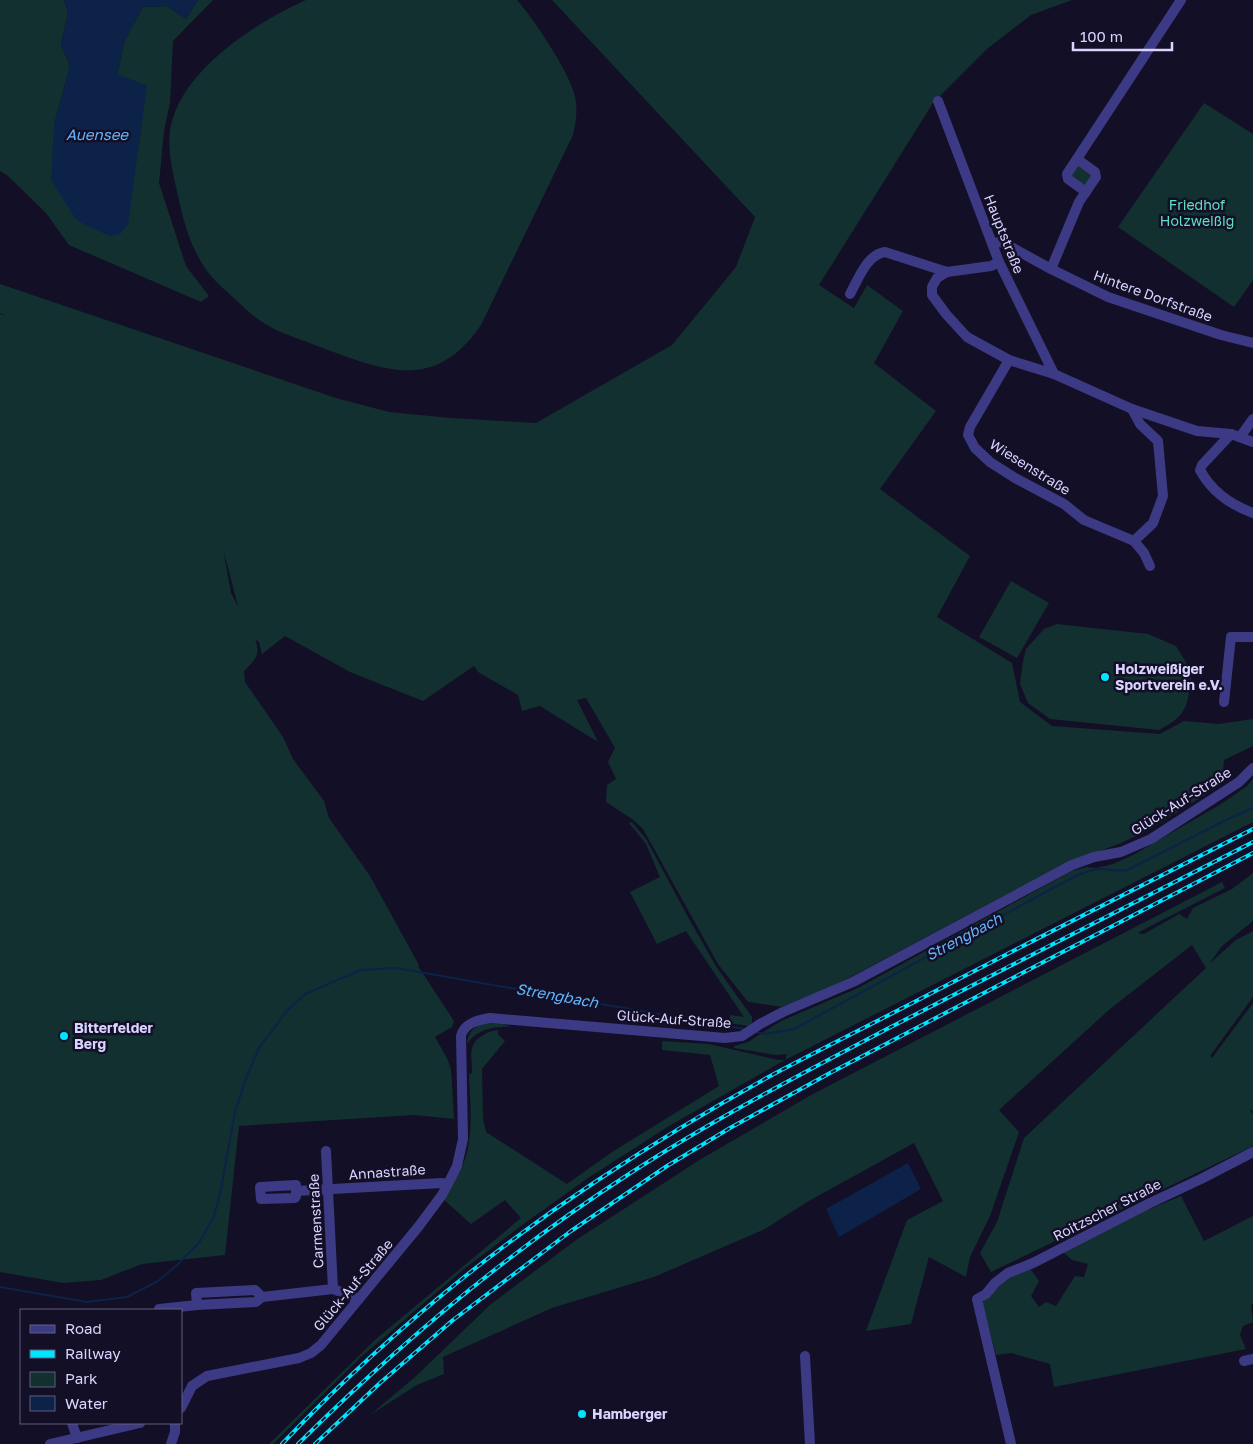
<svg xmlns="http://www.w3.org/2000/svg" width="1253" height="1444" font-family="'Golos Text',sans-serif">
	<style>
		.green { fill: #12302f; fill-rule: evenodd }
		.water { fill: #0c2248 }
		.lines { fill: none; stroke-linecap: round; stroke-linejoin: round }
		.stream { stroke: #0c2248; stroke-width: 2 }
		.minor { stroke: #3d3a85; stroke-width: 10 }
		.rail-casing { stroke: #00e5ff; stroke-width: 4 }
		.rail { stroke: #130f26; stroke-width: 2; stroke-dasharray: 5.5; stroke-linecap: butt }
		.poi-dot { fill: #00e5ff; stroke: #130f26; stroke-width: 2 }
		.labels { text-anchor: middle; stroke-width: 5; stroke-linejoin: round; paint-order: stroke }
		.park-label { font-size: 14px; fill: #5fe0c0; stroke: #130f26 }
		.street-label { font-size: 14px; fill: #d9d4ff; stroke: #130f26 }
		.poi-label { font-size: 14px; font-weight: bold; fill: #d9d4ff; stroke: #130f26; text-anchor: start }
		.water-label { font-size: 15px; font-style: italic; fill: #62b6ff; stroke: #130f26 }
	</style>
	<rect width="100%" height="100%" fill="#130f26"/>
	<g class="green">
		<polygon points="0,0 64,0 68,13 61,44 70,66 54,125 147,86 117,75 125,40 143,7 167,6 186,19 198,0 213,0 173,41 170,103 164,131 159,183 186,266 209,296 201,302 69,245 46,213 8,176 0,171"/>
		<path d="M306,0H517C533,18 571,74 575,97C578,110 576,122 573,135L481,325C438,388 392,374 331,351C313,344 295,338 278,331C262,324 247,311 235,299C227,292 218,284 211,276C192,253 184,224 178,196C173,174 166,147 171,125C184,68 257,22 306,0Z"/>
		<path d="M552,0H1072L1031,15L987,49L933,103L819,285L854,308L867,285L903,311L874,363L936,411L880,489L970,556L937,617L1012,663L1020,702L1052,726L1160,734L1184,721L1219,724L1253,719V746L1224,760L1222,784L1149,830L1121,843L1062,865L828,989L782,1007L748,1002L718,964L643,829L632,819L606,802L607,785L616,779L608,762L615,748L586,698L577,700L598,742L540,706L522,711L518,695L478,672L474,666L423,701L350,672L285,636L262,654L259,642L255,639C261,655 256,659 244,671L245,682L283,737L293,759L324,801L329,818L370,876L419,965L418,966L454,1021L452,1027L435,1037L447,1058L451,1069L454,1119L414,1115L239,1126L225,1255L142,1264L101,1280L63,1283L0,1272V314L7,316L0,313V284L336,398L389,412L451,418L536,423L672,345L736,267L755,217ZM223,549L238,606L231,593Z"/>
		<polygon points="1204,103 1253,134 1253,280 1234,307 1118,227"/>
		<polygon points="1078,163 1093,175 1085,190 1069,178"/>
		<polygon points="1011,581 1049,603 1017,658 979,637"/>
		<path d="M1057,624L1148,634L1176,646L1192,672C1187,704 1190,714 1159,730L1050,719L1028,703L1020,684L1023,661L1026,649L1044,629Z"/>
		<path d="M1253,779V822L785,1060L669,1126L588,1178L525,1223L464,1269L361,1357L273,1444H269L376,1339L521,1218L505,1200L471,1224L443,1199C449,1190 456,1180 461,1169C475,1140 470,1105 469,1074L472,1073C472,1057 467,1045 482,1036C487,1032 492,1031 498,1030V1034L505,1041L482,1069L483,1118L486,1132L567,1184L612,1152L719,1086L710,1055L662,1050V1041L709,1044L778,1060H785L787,1054L776,1055L734,1048V1046L748,1042L781,1021L858,988L1072,871L1087,867L1096,868L1113,864L1133,855L1221,804L1247,786Z"/>
		<polygon points="632,822 646,839 688,917 717,968 752,1017 752,1023 748,1026 729,1023 730,1015 744,1017 686,931 657,944 630,892 660,877 646,844 629,823"/>
		<polygon points="1253,873 1253,921 1222,946 1209,964 1236,940 1253,931 1253,997 1210,1056 1212,1058 1253,1003 1253,1111 1249,1109 1253,1114 1253,1146 991,1272 980,1253 997,1222 1024,1138 1206,968 1192,945 1110,1009 999,1110 1019,1132 990,1216 970,1257 966,1277 929,1257 911,1324 866,1331 907,1220 943,1201 914,1143 807,1202 765,1229 654,1277 552,1308 443,1357 444,1374 417,1385 370,1415 415,1377 491,1304 576,1240 701,1159 813,1094 1222,882 1225,888 1139,932 1140,934 1144,934 1179,914 1187,919 1193,908 1232,889"/>
		<path d="M485,1023L502,1024L512,1027C495,1026 477,1029 467,1044C468,1032 473,1027 485,1023Z"/>
		<path d="M1181,1196L1204,1241L1253,1216V1304L1251,1305L1253,1322L1243,1326L1240,1335L1246,1349L1054,1387L1050,1364L1011,1353L996,1355L982,1303C997,1286 1009,1277 1029,1267L1039,1281L1031,1296L1039,1307L1046,1302L1056,1306L1075,1276L1084,1277L1088,1264L1072,1260L1063,1252L1145,1211Z"/>
	</g>
	<g class="water">
		<polygon points="64,0 198,0 186,19 167,6 143,7 125,40 117,74 147,86 128,225 120,234 110,236 85,225 75,218 51,180 54,125 70,66 61,44 68,13"/>
		<polygon points="908,1163 921,1189 839,1237 826,1209"/>
	</g>
	<g class="lines">
		<g class="stream">
			<path d="M756,1032L764,1034L794,1029L1055,887C1069,880 1084,870 1100,869C1109,869 1118,872 1127,870L1228,819L1253,808"/>
			<polyline points="0,1287 87,1302 127,1297 158,1281 177,1265 199,1243 214,1216 220,1194 235,1112 247,1076 259,1048 286,1012 305,994 361,970 396,968 744,1029"/>
		</g>
		<g class="minor">
			<polyline points="938,101 999,262 1054,374 1132,409 1197,431 1231,434 1253,442"/>
			<polyline points="1086,192 1068,179 1067,174 1181,0"/>
			<polyline points="992,243 1002,242 1051,269 1108,297 1221,335 1253,343"/>
			<polyline points="1051,269 1079,202 1096,177 1095,172 1077,159"/>
			<polyline points="947,272 937,278 932,287 932,295 946,314 967,337 1009,360 1054,374"/>
			<path d="M850,294C858,280 867,254 885,252L947,272L991,266L999,262"/>
			<polyline points="1009,360 970,427 968,435 975,448 990,462 1015,478 1064,504 1084,520 1134,541 1153,523 1163,496 1158,441 1140,424 1132,409"/>
			<path d="M1231,434L1202,465L1200,470C1212,492 1231,505 1253,513"/>
			<polyline points="1240,437 1253,419"/>
			<polyline points="1134,541 1144,553 1150,566"/>
			<polyline points="1224,702 1231,637 1253,637"/>
			<polyline points="326,1151 333,1289"/>
			<polygon points="296,1185 296,1196 295,1198 261,1199 260,1187"/>
			<polyline points="296,1191 442,1183 447,1185"/>
			<polyline points="262,1297 255,1290 196,1293 197,1305 256,1302 262,1297 333,1289 359,1299"/>
			<polyline points="159,1309 197,1305"/>
			<polyline points="805,1356 810,1444"/>
			<polyline points="1244,1361 1253,1359"/>
			<path d="M181,1408L192,1386L207,1376L299,1358L311,1353L321,1345L419,1226L442,1195L452,1176L457,1166L463,1139L461,1036C464,1023 478,1020 490,1018L725,1038L742,1036L760,1024L783,1012L853,982L1072,865L1094,857L1121,852L1151,839L1239,782L1253,768"/>
			<polyline points="72,1423 77,1438"/>
			<polyline points="50,1444 140,1423"/>
			<polyline points="171,1444 175,1432 175,1423"/>
			<polyline points="1011,1444 977,1299 986,1294 995,1283 1008,1273 1033,1263 1150,1203 1201,1179 1253,1152"/>
		</g>
		<defs>
			<g id="rail">
				<path d="M282,1444C376,1345 484,1255 598,1180C654,1143 712,1108 772,1075C821,1049 872,1024 922,998C1032,941 1142,885 1253,829"/>
				<path d="M298,1444C400,1343 508,1252 629,1174C712,1120 799,1075 887,1029C1009,966 1131,904 1253,842"/>
				<polyline points="315,1444 380,1383 453,1320 571,1231 667,1166 730,1128 830,1073 1253,853"/>
			</g>
		</defs>
		<use href="#rail" class="rail-casing"/>
		<use href="#rail" class="rail"/>
	</g>
	<g class="poi-dot">
		<circle cx="1105" cy="677" r="5"/>
		<circle cx="64" cy="1036" r="5"/>
		<circle cx="582" cy="1414" r="5"/>
	</g>
	<g class="labels">
		<g class="park-label">
			<text x="1197" y="210">Friedhof<tspan x="1197" dy="16">Holzweißig</tspan></text>
		</g>
		<g class="street-label">
			<text transform="translate(1004 234) rotate(68)" y="5">Hauptstraße</text>
			<text transform="translate(1153 296) rotate(20)" y="5">Hintere Dorfstraße</text>
			<text transform="translate(1030 467) rotate(32)" y="5">Wiesenstraße</text>
			<text transform="translate(1181 801) rotate(-32)" y="5">Glück-Auf-Straße</text>
			<text transform="translate(674 1019) rotate(4)" y="5">Glück-Auf-Straße</text>
			<text transform="translate(387 1172) rotate(-4)" y="5">Annastraße</text>
			<text transform="translate(1107 1210) rotate(-27)" y="5">Roitzscher Straße</text>
			<text transform="translate(316 1221) rotate(-93)" y="5">Carmenstraße</text>
			<text transform="translate(353 1285) rotate(-50)" y="5">Glück-Auf-Straße</text>
		</g>
		<g class="poi-label">
			<text x="1115" y="674">Holzweißiger<tspan x="1115" dy="16">Sportverein e.V.</tspan></text>
			<text x="74" y="1033">Bitterfelder<tspan x="74" dy="16">Berg</tspan></text>
			<text x="592" y="1419">Hamberger</text>
		</g>
		<g class="water-label">
			<text x="97" y="140">Auensee</text>
			<text transform="translate(964 937) rotate(-28)" y="5">Strengbach</text>
			<text transform="translate(557 996) rotate(10)" y="5">Strengbach</text>
		</g>
	</g>
	<rect x="20" y="1309" width="162" height="115" fill="#130f26" stroke="#625e7d"/>
	<rect x="30" y="1325" width="25" height="8" fill="#3d3a85" stroke="#625e7d"/>
	<text x="65" y="1334" font-size="15" fill="#d9d4ff">Road</text>
	<rect x="30" y="1350" width="25" height="8" fill="#00e5ff" stroke="#625e7d"/>
	<text x="65" y="1359" font-size="15" fill="#d9d4ff">Railway</text>
	<rect x="30" y="1372" width="25" height="15" fill="#12302f" stroke="#625e7d"/>
	<text x="65" y="1384" font-size="15" fill="#d9d4ff">Park</text>
	<rect x="30" y="1396" width="25" height="15" fill="#0c2248" stroke="#625e7d"/>
	<text x="65" y="1409" font-size="15" fill="#d9d4ff">Water</text>
	<path d="M1073 42v8h99v-8" fill="none" stroke="#d9d4ff" stroke-width="2.5"/>
	<text x="1080" y="42" font-size="15" fill="#d9d4ff" stroke="#130f26" stroke-width="4" paint-order="stroke">100 m</text>
</svg>
